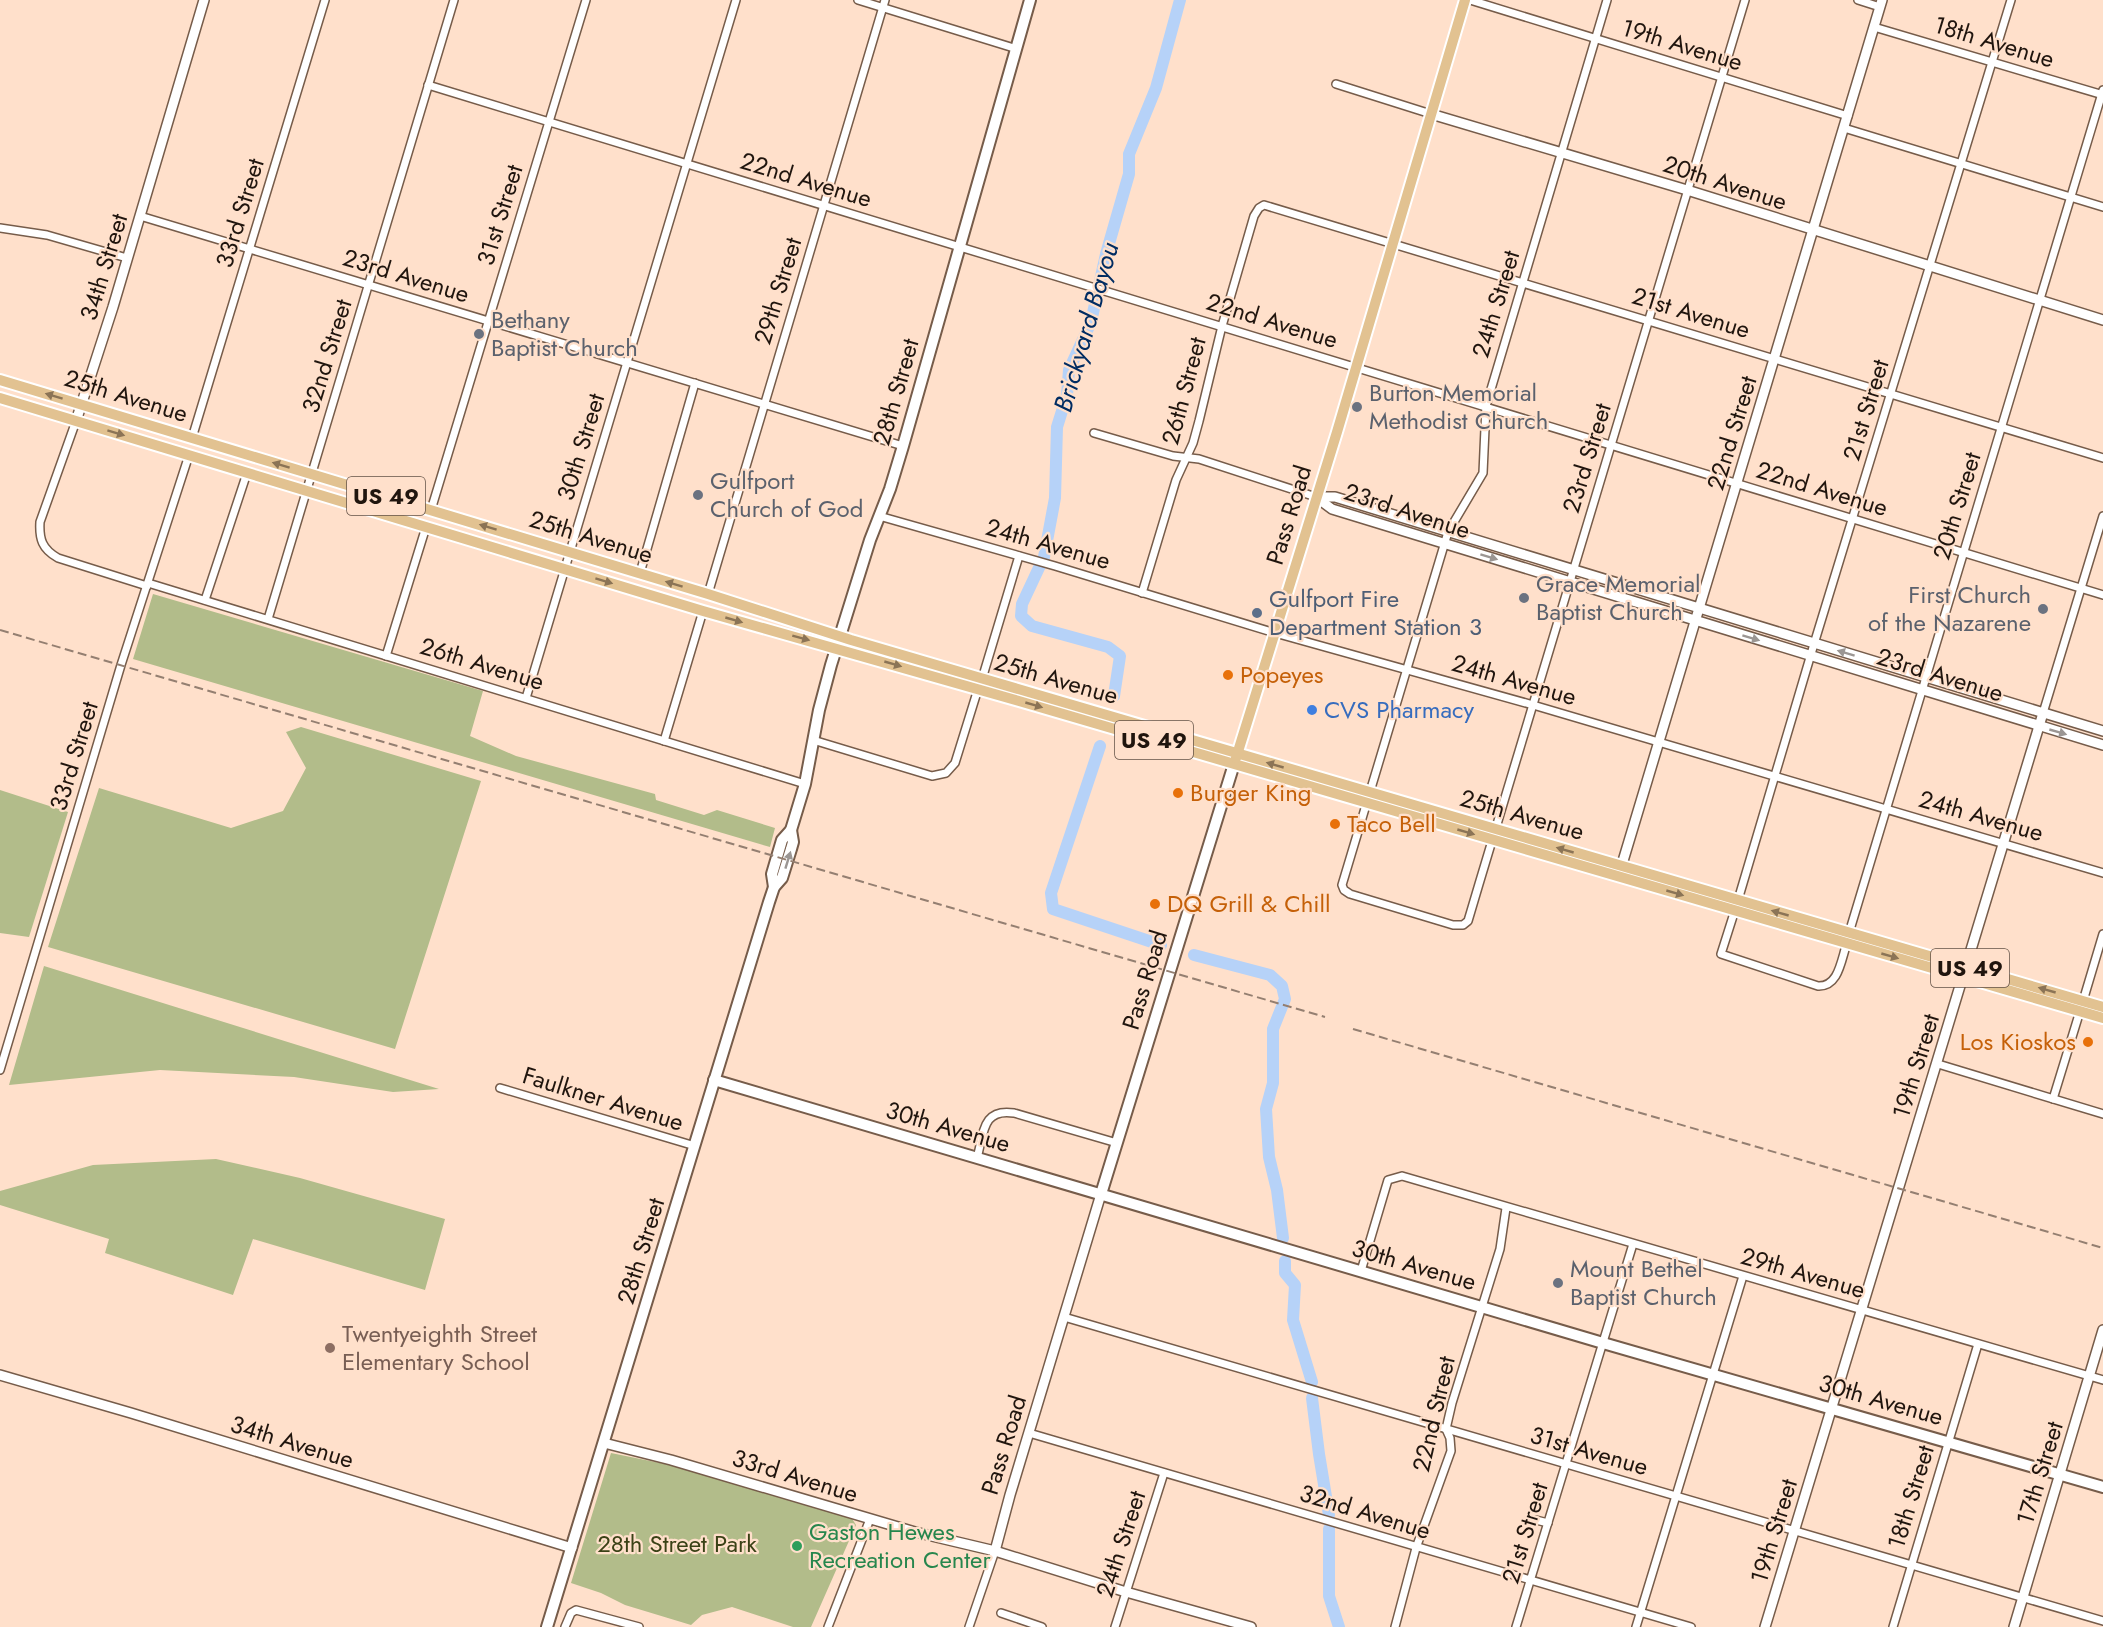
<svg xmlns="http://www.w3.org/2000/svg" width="2103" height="1627" font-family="Jost,sans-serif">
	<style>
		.green { fill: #b2bc8a }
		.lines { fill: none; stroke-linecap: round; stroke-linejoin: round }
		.river { stroke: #b6d2f8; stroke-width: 12 }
		.minor-casing { stroke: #765c4a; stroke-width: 10 }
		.tertiary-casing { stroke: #765c4a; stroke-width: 12 }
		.secondary-casing { stroke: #765c4a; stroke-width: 14 }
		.primary-casing { stroke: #fff; stroke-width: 14 }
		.minor { stroke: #fff; stroke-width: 7 }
		.tertiary { stroke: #fff; stroke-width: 9 }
		.secondary { stroke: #fff; stroke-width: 10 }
		.primary { stroke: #e2c291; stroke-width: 10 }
		.rail { stroke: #947f71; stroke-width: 2; stroke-dasharray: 9 4.5; stroke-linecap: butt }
		.oneway { fill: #8b7456 }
		.oneway2 { fill: #9b9693 }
		.worship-dot { fill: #6b7280; stroke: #ffe0cb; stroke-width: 2 }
		.service-dot { fill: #5c6f8a; stroke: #ffe0cb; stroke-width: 2 }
		.food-dot { fill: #e8710a; stroke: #ffe0cb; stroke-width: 2 }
		.shop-dot { fill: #3f7fe0; stroke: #ffe0cb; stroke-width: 2 }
		.education-dot { fill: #8d6e63; stroke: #ffe0cb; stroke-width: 2 }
		.leisure-dot { fill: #2e9e5b; stroke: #ffe0cb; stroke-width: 2 }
		.labels { text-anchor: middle; stroke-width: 4.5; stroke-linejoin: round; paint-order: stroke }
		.shield { fill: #ffe0cb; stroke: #635247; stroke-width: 1.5 }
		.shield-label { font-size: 22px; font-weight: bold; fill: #20150e }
		.street-label { font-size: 24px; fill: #20150e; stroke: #ffe0cb }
		.worship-label { font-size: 24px; fill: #5b616d; stroke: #ffe0cb; text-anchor: start }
		.service-label { font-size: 24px; fill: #4e5e75; stroke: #ffe0cb; text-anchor: start }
		.food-label { font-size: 24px; fill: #c56008; stroke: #ffe0cb; text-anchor: start }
		.shop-label { font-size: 24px; fill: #366cbe; stroke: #ffe0cb; text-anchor: start }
		.education-label { font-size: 24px; fill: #785e54; stroke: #ffe0cb; text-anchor: start }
		.leisure-label { font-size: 24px; fill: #27864d; stroke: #ffe0cb; text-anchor: start }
		.park-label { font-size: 24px; fill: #3a4116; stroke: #ffe0cb }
		.water-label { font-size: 26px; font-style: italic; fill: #002c62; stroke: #ffe0cb }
	</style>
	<rect width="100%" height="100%" fill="#ffe0cb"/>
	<g class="green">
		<polygon points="153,594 483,691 470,736 516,756 655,794 656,800 704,815 717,810 775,828 770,847 133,659"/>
		<polygon points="301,727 481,781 395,1049 48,947 99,788 231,828 283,811 306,768 286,732"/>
		<polygon points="0,790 68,812 29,937 0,933"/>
		<polygon points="44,966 439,1089 393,1092 294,1077 160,1070 9,1085"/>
		<polygon points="216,1159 300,1178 445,1219 425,1290 253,1239 233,1295 105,1253 109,1239 0,1205 0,1191 93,1165"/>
		<polygon points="611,1453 670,1465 851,1517 856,1525 811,1627 793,1627 732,1607 702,1615 691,1625 625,1605 601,1593 571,1583"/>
	</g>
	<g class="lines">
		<g class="river">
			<polyline points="1114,696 1120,656 1108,647 1032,626 1021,616 1022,604 1044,557 1055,498 1057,427 1067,395 1069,370 1091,322 1106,254 1129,174 1129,154 1156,88 1180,0"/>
			<polyline points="1100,746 1051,893 1053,909 1161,945"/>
			<polyline points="1194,955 1270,975 1282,986 1285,999 1273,1029 1273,1083 1266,1109 1269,1157 1277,1190 1283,1238"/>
			<polyline points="1285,1261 1285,1273 1295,1285 1293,1320 1312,1382"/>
			<polyline points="1312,1398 1319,1454 1329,1515"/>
			<polyline points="1329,1529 1329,1596 1339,1627"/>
		</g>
		<defs>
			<g id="minor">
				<polyline points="858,0 1017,49"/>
				<polyline points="1470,0 1848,116"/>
				<polyline points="1607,0 1486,406 1483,473 1448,532 1342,885 1344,890 1350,894 1453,925 1463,925 1468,921 1479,884 1745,0"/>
				<polyline points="1858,0 1880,7"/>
				<polyline points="1874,27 2103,95"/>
				<polyline points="1336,84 1431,114"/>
				<polyline points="428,85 2103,595"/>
				<polyline points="1844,128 2103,207"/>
				<polyline points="140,216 903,446"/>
				<polyline points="0,228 47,235 127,258"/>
				<path d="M76,421L40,522C39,539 42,549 58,558L147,586"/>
				<polyline points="1094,433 1173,456 1199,459 1316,497"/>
				<polyline points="192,438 325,0"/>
				<polyline points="431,510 586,0"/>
				<polyline points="879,516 1055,566 1275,633 1533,705 2103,873"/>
				<polyline points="640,573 695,383"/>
				<polyline points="148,583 805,784"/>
				<polyline points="1142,593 1176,480 1193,443 1199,421 1222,326 1254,216 1259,208 1264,205 2103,458"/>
				<polyline points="708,594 885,0"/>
				<polyline points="205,600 247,473"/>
				<polyline points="268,619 454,0"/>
				<polyline points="386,656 426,527"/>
				<polyline points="982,679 1019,556"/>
				<polyline points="526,698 736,0"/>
				<polyline points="2043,713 2103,516"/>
				<polyline points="813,740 932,776 946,773 955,763 978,689"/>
				<polyline points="664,741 703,611"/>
				<polyline points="1738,900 1814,644 2011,0"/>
				<path d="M1735,910L1721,954L1818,986C1839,987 1841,960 1847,943"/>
				<polyline points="1849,933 2103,90"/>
				<polyline points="2083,1001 2103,934"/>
				<polyline points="1938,1064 2103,1114"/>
				<polyline points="0,1070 121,665 189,455"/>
				<polyline points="500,1088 695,1146"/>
				<polyline points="2053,1099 2080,1011"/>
				<path d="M977,1158C984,1133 982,1108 1014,1113L1117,1143"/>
				<polyline points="1361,1271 1388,1180 1402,1176 2103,1380"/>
				<polyline points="1064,1317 2103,1621"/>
				<polyline points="1029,1433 1691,1627"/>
				<polyline points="1536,1520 1548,1523"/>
				<polyline points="1001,1613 1042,1627"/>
				<polyline points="565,1627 571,1613 576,1610 639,1627"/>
				<polyline points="828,1627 870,1519"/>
				<polyline points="969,1627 995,1551"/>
				<polyline points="1115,1627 1164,1473"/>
				<polyline points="1395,1627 1416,1548 1451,1451 1450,1438 1446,1429 1452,1403 1500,1249 1506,1208"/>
				<polyline points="1516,1627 1633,1244"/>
				<polyline points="1636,1627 1743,1276"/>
				<polyline points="1893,1627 1978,1344"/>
			</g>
			<g id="tertiary">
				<polyline points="1431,114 1687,190 2103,320"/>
				<polyline points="76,421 113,307 204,0"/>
				<polyline points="1316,497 1332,509 2103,745"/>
				<polyline points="1316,497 1335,497 2103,731"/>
				<polyline points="1620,871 1882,0"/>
				<polyline points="0,1375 131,1413 572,1548"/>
				<polyline points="604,1443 671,1460 915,1532 995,1551 1126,1592 1251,1627"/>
				<polyline points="995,1551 1010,1495 1101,1194"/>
				<polyline points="1765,1627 2043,713"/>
				<polyline points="2014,1627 2103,1330"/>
			</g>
			<g id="secondary">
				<polyline points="774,887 772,874 782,840 791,830 805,784 819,710 831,665 870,540 890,489 903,446 1030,0"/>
				<polyline points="714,1080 1603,1343 2103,1487"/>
				<polyline points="1101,1194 1234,764"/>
				<polyline points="547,1627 769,902 774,887 782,878 791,849 793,842 791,830"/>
			</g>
			<g id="primary">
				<polyline points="0,380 708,594 851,640 2103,1007"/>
				<polyline points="0,398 703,611 1019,701 2103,1018"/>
				<polyline points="1236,758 1337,432 1465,0"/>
			</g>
		</defs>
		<use href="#minor" class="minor-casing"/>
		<use href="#tertiary" class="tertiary-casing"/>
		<use href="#secondary" class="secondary-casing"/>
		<use href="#primary" class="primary-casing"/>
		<use href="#minor" class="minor"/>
		<use href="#tertiary" class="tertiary"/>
		<use href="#secondary" class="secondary"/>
		<use href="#primary" class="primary"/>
		<g class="rail">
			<polyline points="0,630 1325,1017"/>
			<polyline points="1353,1029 2103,1248"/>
		</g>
	</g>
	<defs><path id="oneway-solid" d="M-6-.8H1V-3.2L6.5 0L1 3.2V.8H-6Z" transform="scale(1.5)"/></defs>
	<g class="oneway">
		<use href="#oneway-solid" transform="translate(54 396) rotate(-163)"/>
		<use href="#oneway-solid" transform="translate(116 433) rotate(17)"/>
		<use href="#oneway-solid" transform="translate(281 465) rotate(-163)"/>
		<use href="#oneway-solid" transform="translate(488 527) rotate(-163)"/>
		<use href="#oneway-solid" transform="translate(604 581) rotate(17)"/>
		<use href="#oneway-solid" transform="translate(674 584) rotate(-163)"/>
		<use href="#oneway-solid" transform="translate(734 620) rotate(16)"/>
		<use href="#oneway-solid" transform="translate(801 638) rotate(15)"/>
		<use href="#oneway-solid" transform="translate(893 664) rotate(16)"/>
		<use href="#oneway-solid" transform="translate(1034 705) rotate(16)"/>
		<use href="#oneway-solid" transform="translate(1275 765) rotate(-164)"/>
		<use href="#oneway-solid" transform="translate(1466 832) rotate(16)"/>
		<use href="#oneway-solid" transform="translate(1565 850) rotate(-164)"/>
		<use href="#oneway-solid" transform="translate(1675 893) rotate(16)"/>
		<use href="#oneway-solid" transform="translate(1780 913) rotate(-164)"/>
		<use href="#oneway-solid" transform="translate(1890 956) rotate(16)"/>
		<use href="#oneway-solid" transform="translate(2047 990) rotate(-164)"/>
	</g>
	<g class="oneway2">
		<use href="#oneway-solid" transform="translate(1489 557) rotate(17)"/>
		<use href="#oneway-solid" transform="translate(1751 638) rotate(17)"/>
		<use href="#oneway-solid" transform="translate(1846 653) rotate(-163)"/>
		<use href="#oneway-solid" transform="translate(2058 732) rotate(16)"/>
		<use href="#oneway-solid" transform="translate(788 860) rotate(-73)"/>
	</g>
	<g class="worship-dot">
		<circle cx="479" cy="334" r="6"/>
		<circle cx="1357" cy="407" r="6"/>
		<circle cx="698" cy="495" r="6"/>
		<circle cx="1524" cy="598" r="6"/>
		<circle cx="2043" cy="609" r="6"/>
		<circle cx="1558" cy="1283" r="6"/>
	</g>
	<circle class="service-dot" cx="1257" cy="613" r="6"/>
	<g class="food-dot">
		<circle cx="1228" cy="675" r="6"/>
		<circle cx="1178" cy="793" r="6"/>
		<circle cx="1335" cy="824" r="6"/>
		<circle cx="1155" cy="904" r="6"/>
		<circle cx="2088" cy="1042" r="6"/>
	</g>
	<circle class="shop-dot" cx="1312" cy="710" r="6"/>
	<circle class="education-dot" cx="330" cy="1348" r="6"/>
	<circle class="leisure-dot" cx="797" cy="1546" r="6"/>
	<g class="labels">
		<g class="shield">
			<rect x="347" y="477" width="78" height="38" rx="4.5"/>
			<rect x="1115" y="721" width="78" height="38" rx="4.5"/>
			<rect x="1931" y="949" width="78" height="38" rx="4.5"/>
		</g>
		<g class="shield-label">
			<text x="386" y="504">US 49</text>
			<text x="1154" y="748">US 49</text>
			<text x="1970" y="976">US 49</text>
		</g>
		<g class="street-label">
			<text transform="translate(1994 42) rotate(17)" y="8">18th Avenue</text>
			<text transform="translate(1682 45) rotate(17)" y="8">19th Avenue</text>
			<text transform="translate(806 180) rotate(17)" y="8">22nd Avenue</text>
			<text transform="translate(1725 183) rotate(18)" y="8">20th Avenue</text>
			<text transform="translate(240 213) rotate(-73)" y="8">33rd Street</text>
			<text transform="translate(500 215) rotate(-73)" y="8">31st Street</text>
			<text transform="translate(104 267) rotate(-73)" y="8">34th Street</text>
			<text transform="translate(406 276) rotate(17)" y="8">23rd Avenue</text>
			<text transform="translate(778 291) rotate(-73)" y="8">29th Street</text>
			<text transform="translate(1496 304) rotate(-73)" y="8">24th Street</text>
			<text transform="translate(1691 313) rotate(17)" y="8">21st Avenue</text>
			<text transform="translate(1272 321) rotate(17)" y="8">22nd Avenue</text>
			<text transform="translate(327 356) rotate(-73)" y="8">32nd Street</text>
			<text transform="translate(1184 391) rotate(-75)" y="8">26th Street</text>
			<text transform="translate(896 392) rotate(-74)" y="8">28th Street</text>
			<text transform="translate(126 396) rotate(17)" y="8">25th Avenue</text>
			<text transform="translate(1866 410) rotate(-73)" y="8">21st Street</text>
			<text transform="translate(1732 433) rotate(-73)" y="8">22nd Street</text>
			<text transform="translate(581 447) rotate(-73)" y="8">30th Street</text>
			<text transform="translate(1587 458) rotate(-73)" y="8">23rd Street</text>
			<text transform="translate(1822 489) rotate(17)" y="8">22nd Avenue</text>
			<text transform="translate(1957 506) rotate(-73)" y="8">20th Street</text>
			<text transform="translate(1407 511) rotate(18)" y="8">23rd Avenue</text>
			<text transform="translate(1289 515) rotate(-73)" y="8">Pass Road</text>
			<text transform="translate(591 537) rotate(17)" y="8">25th Avenue</text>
			<text transform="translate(1048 544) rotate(16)" y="8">24th Avenue</text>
			<text transform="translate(482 664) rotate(17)" y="8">26th Avenue</text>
			<text transform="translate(1940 675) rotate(17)" y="8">23rd Avenue</text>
			<text transform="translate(1056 679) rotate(16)" y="8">25th Avenue</text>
			<text transform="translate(1514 680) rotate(16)" y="8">24th Avenue</text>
			<text transform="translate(74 756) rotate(-73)" y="8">33rd Street</text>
			<text transform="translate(1522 815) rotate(16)" y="8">25th Avenue</text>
			<text transform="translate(1981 816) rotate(16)" y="8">24th Avenue</text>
			<text transform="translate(1145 980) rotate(-73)" y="8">Pass Road</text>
			<text transform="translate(1916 1066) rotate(-73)" y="8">19th Street</text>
			<text transform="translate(603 1099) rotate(17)" y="8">Faulkner Avenue</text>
			<text transform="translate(948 1127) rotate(16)" y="8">30th Avenue</text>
			<text transform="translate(641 1251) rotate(-73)" y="8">28th Street</text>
			<text transform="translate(1414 1265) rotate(16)" y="8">30th Avenue</text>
			<text transform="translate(1803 1273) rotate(16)" y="8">29th Avenue</text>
			<text transform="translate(1881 1400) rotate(16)" y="8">30th Avenue</text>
			<text transform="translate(1434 1414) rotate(-77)" y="8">22nd Street</text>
			<text transform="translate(292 1442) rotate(17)" y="8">34th Avenue</text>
			<text transform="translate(1004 1445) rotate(-73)" y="8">Pass Road</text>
			<text transform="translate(1589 1451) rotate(16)" y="8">31st Avenue</text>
			<text transform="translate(2040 1473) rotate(-73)" y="8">17th Street</text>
			<text transform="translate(795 1476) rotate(17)" y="8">33rd Avenue</text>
			<text transform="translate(1911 1497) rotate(-73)" y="8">18th Street</text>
			<text transform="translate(1365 1512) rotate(17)" y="8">32nd Avenue</text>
			<text transform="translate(1774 1531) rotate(-73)" y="8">19th Street</text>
			<text transform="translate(1525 1533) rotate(-73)" y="8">21st Street</text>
			<text transform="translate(1121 1544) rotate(-72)" y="8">24th Street</text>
		</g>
		<g class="worship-label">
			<text x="491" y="328">Bethany<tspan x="491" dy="28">Baptist Church</tspan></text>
			<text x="1369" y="401">Burton Memorial<tspan x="1369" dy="28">Methodist Church</tspan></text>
			<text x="710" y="489">Gulfport<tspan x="710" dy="28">Church of God</tspan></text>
			<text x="1536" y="592">Grace Memorial<tspan x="1536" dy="28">Baptist Church</tspan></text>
			<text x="2031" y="603" text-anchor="end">First Church<tspan x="2031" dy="28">of the Nazarene</tspan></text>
			<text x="1570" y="1277">Mount Bethel<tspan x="1570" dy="28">Baptist Church</tspan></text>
		</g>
		<g class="service-label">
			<text x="1269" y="607">Gulfport Fire<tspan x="1269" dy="28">Department Station 3</tspan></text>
		</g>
		<g class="food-label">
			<text x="1240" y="683">Popeyes</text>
			<text x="1190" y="801">Burger King</text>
			<text x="1347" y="832">Taco Bell</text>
			<text x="1167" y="912">DQ Grill &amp; Chill</text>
			<text x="2076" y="1050" text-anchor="end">Los Kioskos</text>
		</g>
		<g class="shop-label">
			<text x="1324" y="718">CVS Pharmacy</text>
		</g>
		<g class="education-label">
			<text x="342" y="1342">Twentyeighth Street<tspan x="342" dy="28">Elementary School</tspan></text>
		</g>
		<g class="leisure-label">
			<text x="809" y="1540">Gaston Hewes<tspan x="809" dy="28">Recreation Center</tspan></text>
		</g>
		<g class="park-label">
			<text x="677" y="1552">28th Street Park</text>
		</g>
		<g class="water-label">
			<text transform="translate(1086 327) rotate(-74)" y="9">Brickyard Bayou</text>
		</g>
	</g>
</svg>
